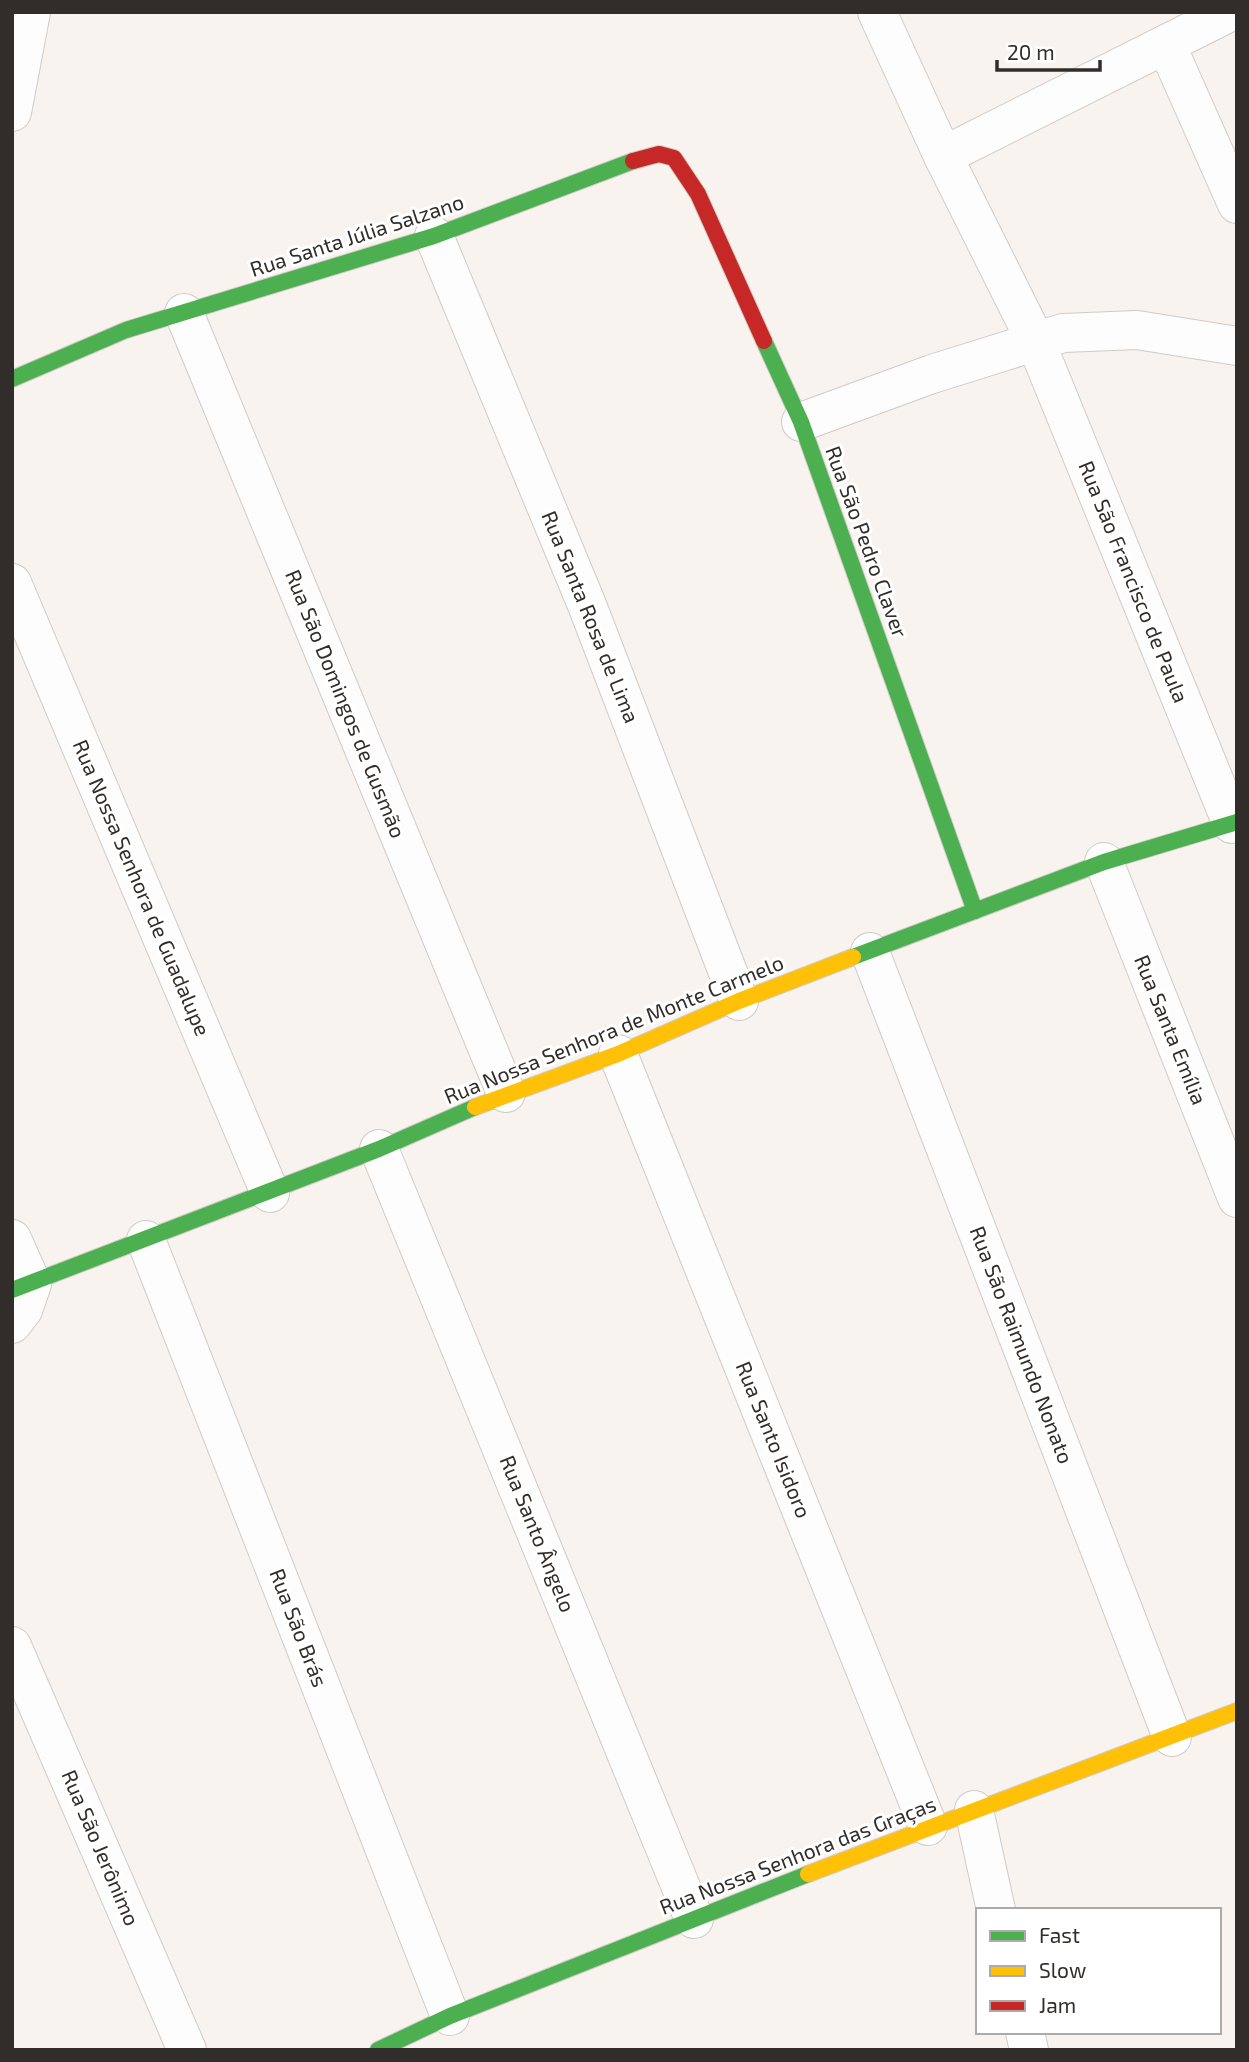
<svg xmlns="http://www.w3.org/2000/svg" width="1249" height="2062" font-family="'Exo 2',sans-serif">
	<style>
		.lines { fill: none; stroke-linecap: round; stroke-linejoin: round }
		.street-casing { stroke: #cfcbc8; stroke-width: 40 }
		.fast-casing { stroke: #cfcbc8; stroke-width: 18 }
		.slow-casing { stroke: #cfcbc8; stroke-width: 18 }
		.jam-casing { stroke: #cfcbc8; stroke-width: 18 }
		.street { stroke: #fefdfd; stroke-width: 38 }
		.fast { stroke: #4caf50; stroke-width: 16 }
		.slow { stroke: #ffc107; stroke-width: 16 }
		.jam { stroke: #c62828; stroke-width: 16 }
		.labels { text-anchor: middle; stroke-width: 6; stroke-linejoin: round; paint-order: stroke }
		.street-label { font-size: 21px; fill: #312d2a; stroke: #fff }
	</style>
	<rect width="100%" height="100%" fill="#f8f3ef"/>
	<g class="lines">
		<defs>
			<g id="street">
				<polyline points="877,12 943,156 1035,340 1232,824"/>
				<polyline points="1166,44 1237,204"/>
				<polyline points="12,112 31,12"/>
				<polyline points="943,156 1230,12"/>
				<polyline points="434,236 587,605 739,1001"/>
				<polyline points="184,313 506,1093"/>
				<polyline points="801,422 932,374 1063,333 1137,330 1237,346"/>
				<polyline points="12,583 270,1193"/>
				<polyline points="1104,862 1237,1198"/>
				<polyline points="870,952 1172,1737"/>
				<polyline points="618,1054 928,1826"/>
				<polyline points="379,1149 694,1919"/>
				<polyline points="12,1239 32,1284 23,1310 12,1324"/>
				<polyline points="146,1240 450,2016"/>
				<polyline points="12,1646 187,2050"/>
				<polyline points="974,1810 996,1910"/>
				<polyline points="1025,2032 1029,2050"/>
			</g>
			<g id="fast">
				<polyline points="764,341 801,422 975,911"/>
				<polyline points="12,379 126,330 434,236 633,161"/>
				<polyline points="853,957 1104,862 1237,822"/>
				<polyline points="12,1290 379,1149 475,1107"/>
				<polyline points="378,2050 450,2016 808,1874"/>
			</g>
			<g id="slow">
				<polyline points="475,1107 618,1054 739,1001 853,957"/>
				<polyline points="808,1874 1237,1711"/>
			</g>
			<polyline id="jam" points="633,161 659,154 674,158 698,194 764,341"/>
		</defs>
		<use href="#street" class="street-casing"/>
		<use href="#fast" class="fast-casing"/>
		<use href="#slow" class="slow-casing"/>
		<use href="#jam" class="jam-casing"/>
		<use href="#street" class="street"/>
		<use href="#fast" class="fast"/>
		<use href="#slow" class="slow"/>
		<use href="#jam" class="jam"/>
	</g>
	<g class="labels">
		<g class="street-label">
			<text transform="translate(357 236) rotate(-18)" y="7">Rua Santa Júlia Salzano</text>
			<text transform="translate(866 542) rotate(70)" y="7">Rua São Pedro Claver</text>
			<text transform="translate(1133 582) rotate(68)" y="7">Rua São Francisco de Paula</text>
			<text transform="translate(590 617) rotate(68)" y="7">Rua Santa Rosa de Lima</text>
			<text transform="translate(345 704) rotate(68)" y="7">Rua São Domingos de Gusmão</text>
			<text transform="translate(141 888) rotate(67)" y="7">Rua Nossa Senhora de Guadalupe</text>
			<text transform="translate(614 1030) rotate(-22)" y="7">Rua Nossa Senhora de Monte Carmelo</text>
			<text transform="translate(1170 1030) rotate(68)" y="7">Rua Santa Emília</text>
			<text transform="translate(1021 1345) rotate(69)" y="7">Rua São Raimundo Nonato</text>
			<text transform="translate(773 1440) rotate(68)" y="7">Rua Santo Isidoro</text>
			<text transform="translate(537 1534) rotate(68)" y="7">Rua Santo Ângelo</text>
			<text transform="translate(298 1628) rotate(69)" y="7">Rua São Brás</text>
			<text transform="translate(100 1848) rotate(67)" y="7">Rua São Jerônimo</text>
			<text transform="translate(798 1856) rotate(-21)" y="7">Rua Nossa Senhora das Graças</text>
		</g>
	</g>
	<rect width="1249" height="2062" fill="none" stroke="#312d2a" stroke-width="28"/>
	<rect x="976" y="1908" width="245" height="126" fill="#ffffff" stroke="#adabaa" stroke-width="2"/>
	<rect x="990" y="1931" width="35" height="10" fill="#4caf50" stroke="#adabaa" stroke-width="2"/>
	<text x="1039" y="1943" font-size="21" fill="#312d2a">Fast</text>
	<rect x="990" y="1966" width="35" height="10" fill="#ffc107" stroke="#adabaa" stroke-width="2"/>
	<text x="1039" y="1978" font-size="21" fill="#312d2a">Slow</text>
	<rect x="990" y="2001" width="35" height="10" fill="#c62828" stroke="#adabaa" stroke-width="2"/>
	<text x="1039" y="2013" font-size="21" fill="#312d2a">Jam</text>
	<path d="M997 60v10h103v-10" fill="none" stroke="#312d2a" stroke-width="3.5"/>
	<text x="1007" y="60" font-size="21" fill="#312d2a" stroke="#ffffff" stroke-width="5" paint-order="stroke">20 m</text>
</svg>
